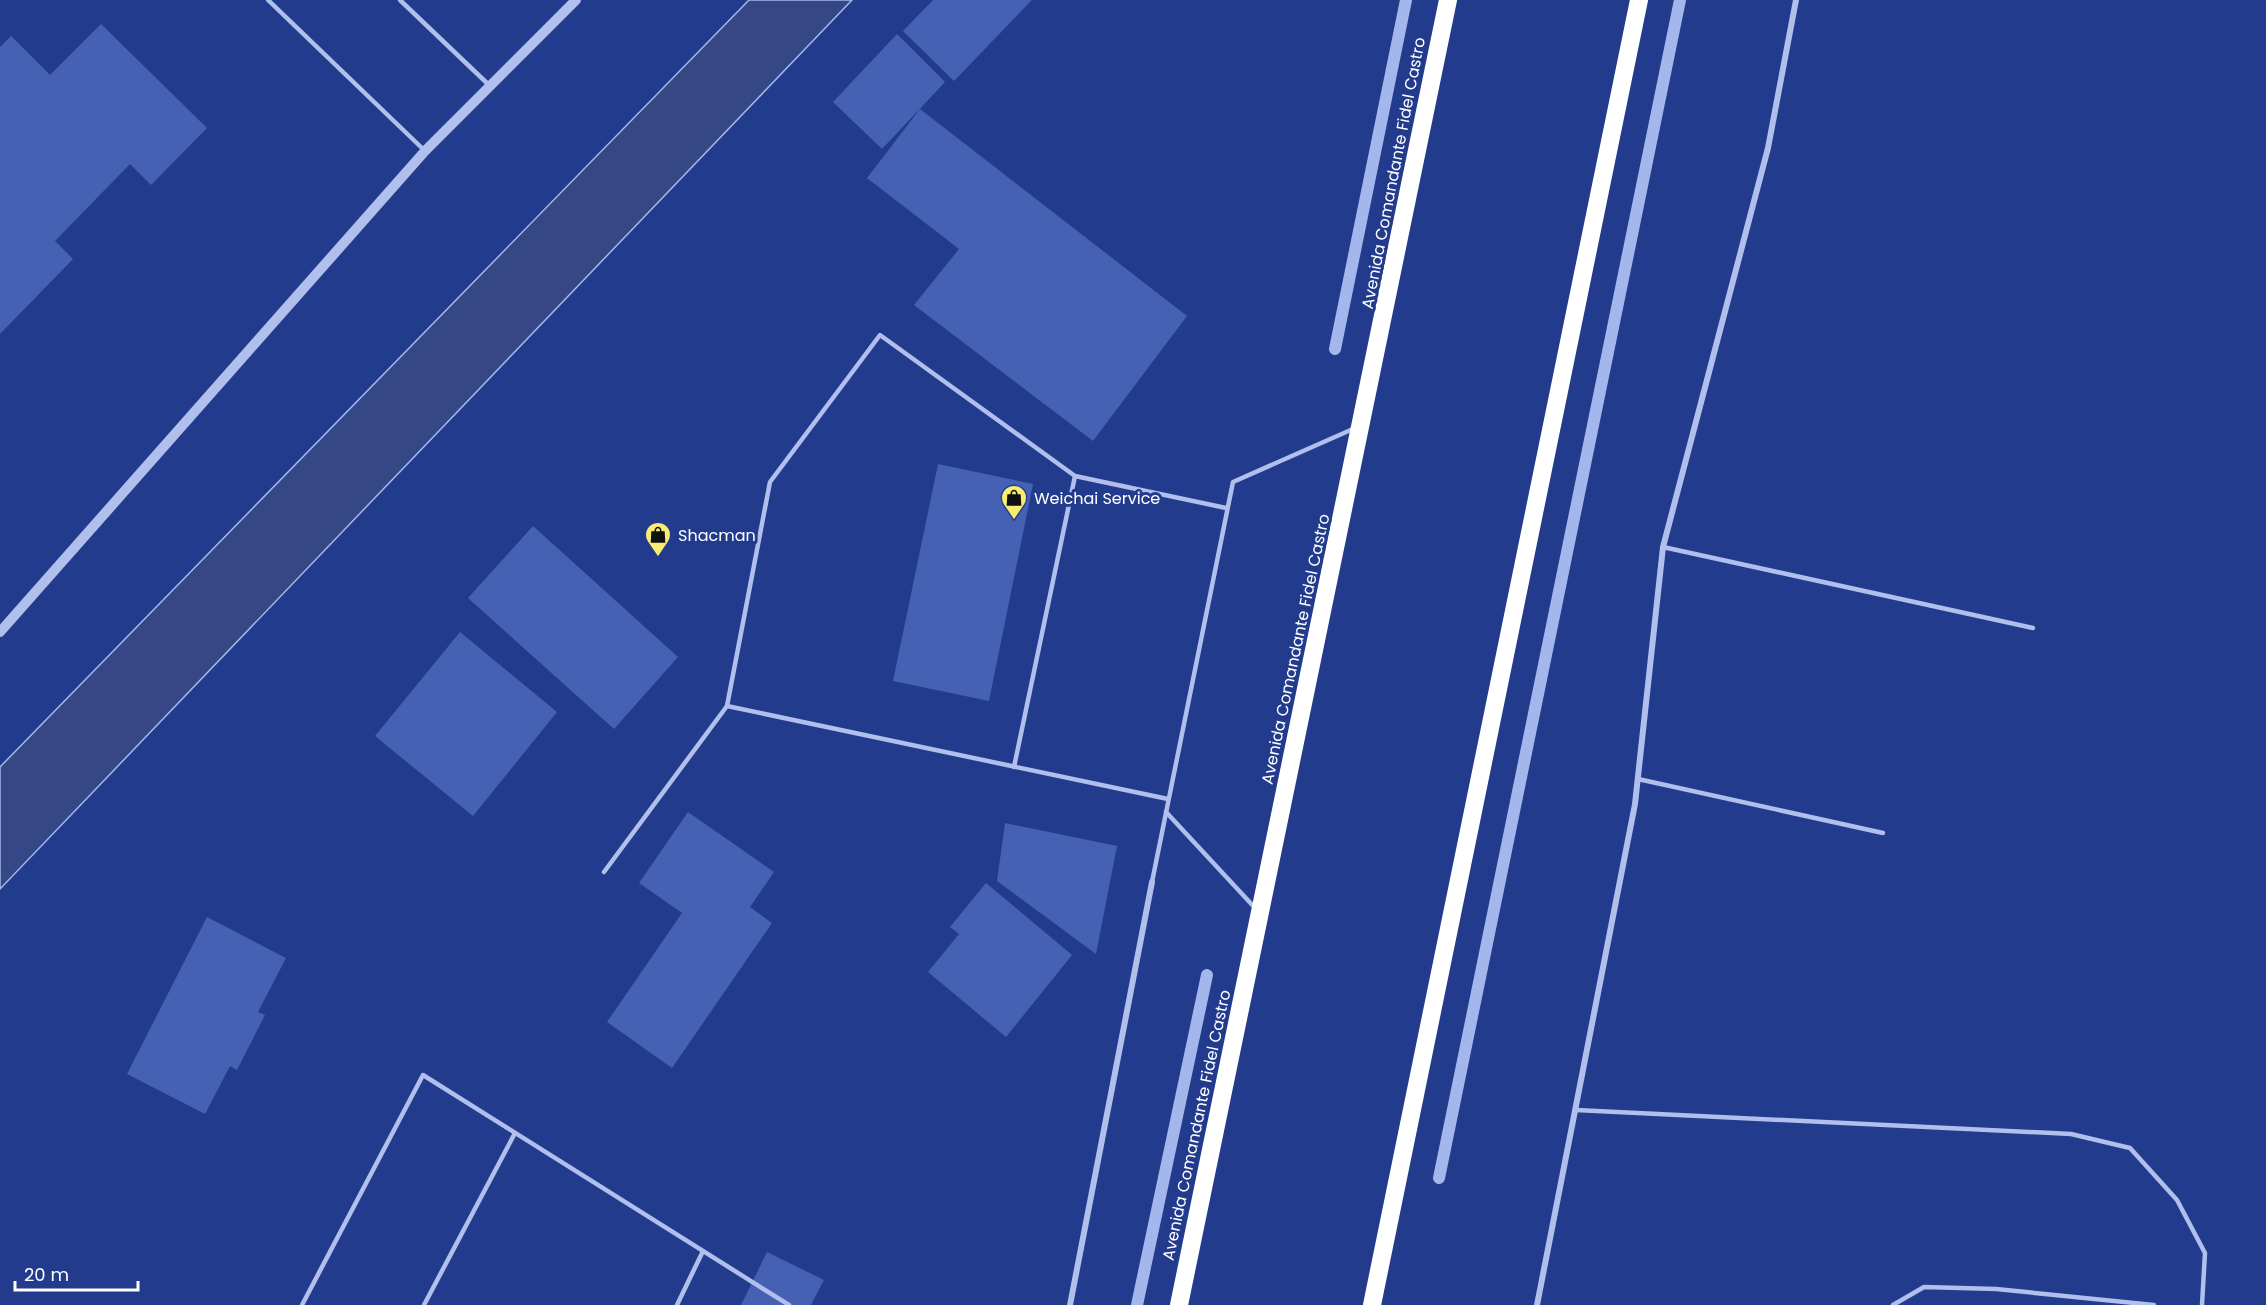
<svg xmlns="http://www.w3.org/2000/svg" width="2266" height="1305" font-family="Poppins,sans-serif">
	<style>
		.water { fill: #354885; stroke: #a4b7ed; stroke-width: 1.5 }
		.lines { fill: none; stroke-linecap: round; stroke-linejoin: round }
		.stream { stroke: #a4b7ed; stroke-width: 12 }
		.building { fill: #4661b3 }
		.service { stroke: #b1bfec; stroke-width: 4.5 }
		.minor { stroke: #b1bfec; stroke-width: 6 }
		.tertiary { stroke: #b1bfec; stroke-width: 10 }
		.motorway { stroke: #fff; stroke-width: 18 }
		.labels { text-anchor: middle; stroke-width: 6; stroke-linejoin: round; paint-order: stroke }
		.street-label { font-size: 16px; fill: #fff; stroke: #223b8d }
		.poi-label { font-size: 16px; fill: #fff; stroke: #223b8d; text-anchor: start }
	</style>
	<rect width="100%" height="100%" fill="#223b8d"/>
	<polygon class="water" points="749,0 852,0 0,889 0,767"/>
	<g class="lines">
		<g class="stream">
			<polyline points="1335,349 1406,0"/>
			<polyline points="1439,1178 1680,0"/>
			<polyline points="1137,1305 1207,975"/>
		</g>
	</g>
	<g class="building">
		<polygon points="933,0 1032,0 954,81 903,31"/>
		<polygon points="101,24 207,128 151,185 130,164 55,241 73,259 0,334 0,47 11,36 50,75"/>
		<polygon points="897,34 945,82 882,149 833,102"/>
		<polygon points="920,109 1187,316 1093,441 914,305 959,249 867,178"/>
		<polygon points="938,464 1033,484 989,701 893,681"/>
		<polygon points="533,526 678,657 614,729 468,598"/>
		<polygon points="460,632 557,712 473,816 375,736"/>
		<polygon points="688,812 774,872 750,907 772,923 672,1068 607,1022 682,913 639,883"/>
		<polygon points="1005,823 1117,846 1096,954 997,881"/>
		<polygon points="986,883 1072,955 1006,1037 928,972 959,934 950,927"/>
		<polygon points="207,917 286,958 258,1012 265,1015 237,1070 230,1066 205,1114 127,1074"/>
		<polygon points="767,1252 824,1280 811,1305 741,1305"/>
	</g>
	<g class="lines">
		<g class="service">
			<polyline points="268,0 424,150"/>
			<polyline points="400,0 490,86"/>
			<polyline points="1663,547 2033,628"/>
			<polyline points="727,706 1168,799"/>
			<polyline points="1014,767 1075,476"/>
			<polyline points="1638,779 1883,833"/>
			<polyline points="1166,812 1256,909"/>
			<polyline points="604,872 727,706 770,482 880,335 1075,476 1226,508"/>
			<polyline points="1152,882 1233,482 1353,429"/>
			<polyline points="1576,1110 2071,1134 2130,1148 2177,1200 2205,1253 2202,1305"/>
			<polyline points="302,1305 423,1075 789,1305"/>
			<polyline points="424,1305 515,1133"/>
			<polyline points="677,1305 703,1251"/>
			<polyline points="1893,1305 1924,1287 1996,1289 2154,1305"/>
		</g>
		<g class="minor">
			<polyline points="1070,1305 1152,882"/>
			<polyline points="1537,1305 1635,804 1663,547 1768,148 1796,0"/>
		</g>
		<polyline class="tertiary" points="0,632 425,151 576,0"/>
		<g class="motorway">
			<polyline points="1179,1305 1448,0"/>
			<polyline points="1372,1305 1639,0"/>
		</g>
	</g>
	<defs>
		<symbol id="shop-pin" viewBox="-11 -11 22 30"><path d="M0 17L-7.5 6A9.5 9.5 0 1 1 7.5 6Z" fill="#f8ec72" stroke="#223b8d"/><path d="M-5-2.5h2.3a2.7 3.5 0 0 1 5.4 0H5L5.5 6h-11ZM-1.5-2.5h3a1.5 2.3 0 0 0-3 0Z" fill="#111"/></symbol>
	</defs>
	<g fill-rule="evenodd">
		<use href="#shop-pin" x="999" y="483" width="30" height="40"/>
		<use href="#shop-pin" x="643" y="520" width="30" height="40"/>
	</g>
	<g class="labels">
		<g class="street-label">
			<text transform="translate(1393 173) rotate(-79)" y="6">Avenida Comandante Fidel Castro</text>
			<text transform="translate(1295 649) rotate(-78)" y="6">Avenida Comandante Fidel Castro</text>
			<text transform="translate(1196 1125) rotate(-78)" y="6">Avenida Comandante Fidel Castro</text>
		</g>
		<g class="poi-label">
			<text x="1034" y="504">Weichai Service</text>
			<text x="678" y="541">Shacman</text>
		</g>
	</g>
	<path d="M15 1281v9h123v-9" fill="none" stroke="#ffffff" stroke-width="3"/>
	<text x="24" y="1281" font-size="18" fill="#ffffff" stroke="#223b8d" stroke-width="4.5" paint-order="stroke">20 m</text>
</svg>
